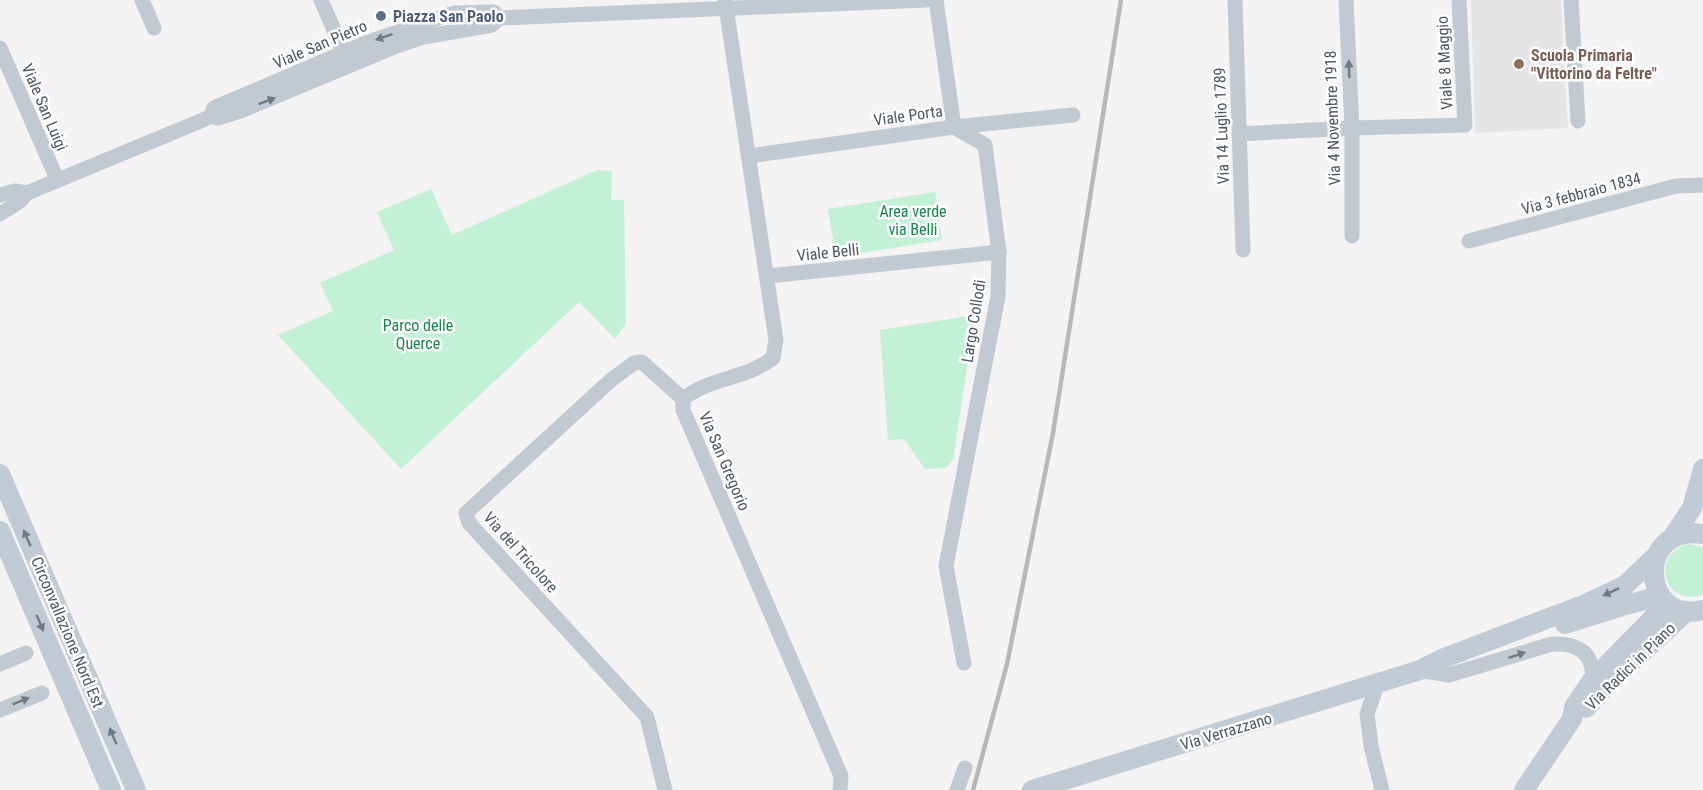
<svg xmlns="http://www.w3.org/2000/svg" width="1703" height="790" font-family="'Roboto Condensed',sans-serif">
	<style>
		.education { fill: #e6e4e5 }
		.green { fill: #c3f1d5 }
		.lines { fill: none; stroke-linecap: round; stroke-linejoin: round }
		.street { stroke: #c1cad2; stroke-width: 15 }
		.secondary { stroke: #c1cbd6; stroke-width: 20 }
		.rail { stroke: #b5b8bd; stroke-width: 4.5 }
		.oneway { fill: #6e7983 }
		.oneway2 { fill: #6e7984 }
		.service-dot { fill: #5c6f8a; stroke: #fff; stroke-width: 2 }
		.education-dot { fill: #8d6e63; stroke: #fff; stroke-width: 2 }
		.labels { text-anchor: middle; stroke-width: 5; stroke-linejoin: round; paint-order: stroke }
		.service-label { font-size: 16px; font-weight: bold; fill: #4e5e75; stroke: #fff; text-anchor: start }
		.street-label { font-size: 16px; fill: #4a5661; stroke: #fff }
		.education-label { font-size: 16px; font-weight: bold; fill: #785e54; stroke: #fff; text-anchor: start }
		.park-label { font-size: 16px; fill: #17864f; stroke: #fff }
	</style>
	<rect width="100%" height="100%" fill="#f5f3f3"/>
	<polygon class="education" points="1471,0 1561,0 1568,128 1475,133"/>
	<g class="green">
		<polygon points="597,170 612,171 611,200 624,200 626,323 615,339 579,302 401,469 278,335 333,311 320,283 394,250 377,212 431,189 452,235"/>
		<polygon points="935,192 942,240 836,257 828,209"/>
		<polygon points="975,315 953,460 946,468 925,469 904,439 888,440 880,330"/>
		<path d="M1688,544L1703,547V595C1664,607 1649,556 1688,544Z"/>
	</g>
	<g class="lines">
		<g class="street">
			<polyline points="142,0 154,28"/>
			<polyline points="321,0 344,53 350,57"/>
			<path d="M725,0L776,340L773,358C746,379 708,378 683,399V410L841,776L840,790"/>
			<polyline points="936,0 954,127 985,145 999,252 998,296 946,566 964,663"/>
			<polyline points="1235,0 1243,250"/>
			<polyline points="1346,0 1352,128 1352,236"/>
			<polyline points="1571,0 1578,121"/>
			<polyline points="499,18 926,0"/>
			<polyline points="0,48 57,179"/>
			<polyline points="211,116 214,108 368,42 454,13 494,12 499,18"/>
			<polyline points="1239,134 1352,128 1465,125 1459,0"/>
			<polyline points="749,156 954,127 1073,115"/>
			<polyline points="0,195 15,191 27,193"/>
			<polyline points="0,214 19,202 27,193 203,120 211,116 218,118 243,110 394,47 424,37 492,25 499,18"/>
			<polyline points="1469,241 1676,186 1703,185"/>
			<polyline points="768,276 999,252"/>
			<polyline points="0,664 26,653"/>
			<path d="M1420,670L1449,675L1552,644C1578,643 1593,652 1593,679"/>
			<polyline points="1377,685 1367,714 1371,746 1382,790"/>
			<polyline points="0,710 42,693"/>
			<polyline points="665,790 647,717 469,523 466,513 611,380 634,363 642,362 683,399"/>
			<polyline points="957,790 965,768"/>
		</g>
		<g class="secondary">
			<polyline points="0,474 136,790"/>
			<polyline points="0,531 111,790"/>
			<path d="M1703,534C1634,523 1641,626 1703,610"/>
			<polyline points="1672,538 1692,508 1703,469"/>
			<polyline points="1565,624 1629,604 1661,596"/>
			<polyline points="1586,708 1608,684 1687,611"/>
			<polyline points="1032,790 1420,670 1444,658 1583,605 1624,586 1656,556"/>
			<polyline points="1524,790 1572,719 1574,707 1593,679 1654,617 1664,600"/>
		</g>
		<polyline class="rail" points="973,790 1007,664 1053,433 1121,0"/>
	</g>
	<defs><path id="oneway-solid" d="M-6-.8H1V-3.2L6.5 0L1 3.2V.8H-6Z" transform="scale(1.5)"/></defs>
	<g class="oneway">
		<use href="#oneway-solid" transform="translate(384 37) rotate(161)"/>
		<use href="#oneway-solid" transform="translate(1349 69) rotate(-92)"/>
		<use href="#oneway-solid" transform="translate(267 101) rotate(-21)"/>
		<use href="#oneway-solid" transform="translate(1517 655) rotate(-18)"/>
		<use href="#oneway-solid" transform="translate(21 701) rotate(-22)"/>
	</g>
	<g class="oneway2">
		<use href="#oneway-solid" transform="translate(27 538) rotate(-113)"/>
		<use href="#oneway-solid" transform="translate(1611 592) rotate(155)"/>
		<use href="#oneway-solid" transform="translate(40 623) rotate(67)"/>
		<use href="#oneway-solid" transform="translate(113 736) rotate(-113)"/>
	</g>
	<circle class="service-dot" cx="381" cy="16" r="6"/>
	<circle class="education-dot" cx="1519" cy="64" r="6"/>
	<g class="labels">
		<g class="service-label">
			<text x="393" y="22">Piazza San Paolo</text>
		</g>
		<g class="street-label">
			<text transform="translate(320 44) rotate(-23)" y="6">Viale San Pietro</text>
			<text transform="translate(1444 63) rotate(-93)" y="6">Viale 8 Maggio</text>
			<text transform="translate(45 107) rotate(67)" y="6">Viale San Luigi</text>
			<text transform="translate(908 115) rotate(-8)" y="6">Viale Porta</text>
			<text transform="translate(1332 118) rotate(-92)" y="6">Via 4 Novembre 1918</text>
			<text transform="translate(1221 126) rotate(-92)" y="6">Via 14 Luglio 1789</text>
			<text transform="translate(1581 193) rotate(-15)" y="6">Via 3 febbraio 1834</text>
			<text transform="translate(828 252) rotate(-6)" y="6">Viale Belli</text>
			<text transform="translate(973 321) rotate(-81)" y="6">Largo Collodi</text>
			<text transform="translate(725 461) rotate(67)" y="6">Via San Gregorio</text>
			<text transform="translate(521 552) rotate(48)" y="6">Via del Tricolore</text>
			<text transform="translate(68 632) rotate(67)" y="6">Circonvallazione Nord Est</text>
			<text transform="translate(1630 666) rotate(-44)" y="6">Via Radici in Piano</text>
			<text transform="translate(1226 731) rotate(-17)" y="6">Via Verrazzano</text>
		</g>
		<g class="education-label">
			<text x="1531" y="61">Scuola Primaria<tspan x="1531" dy="18">"Vittorino da Feltre"</tspan></text>
		</g>
		<g class="park-label">
			<text x="913" y="217">Area verde<tspan x="913" dy="18">via Belli</tspan></text>
			<text x="418" y="331">Parco delle<tspan x="418" dy="18">Querce</tspan></text>
		</g>
	</g>
</svg>
